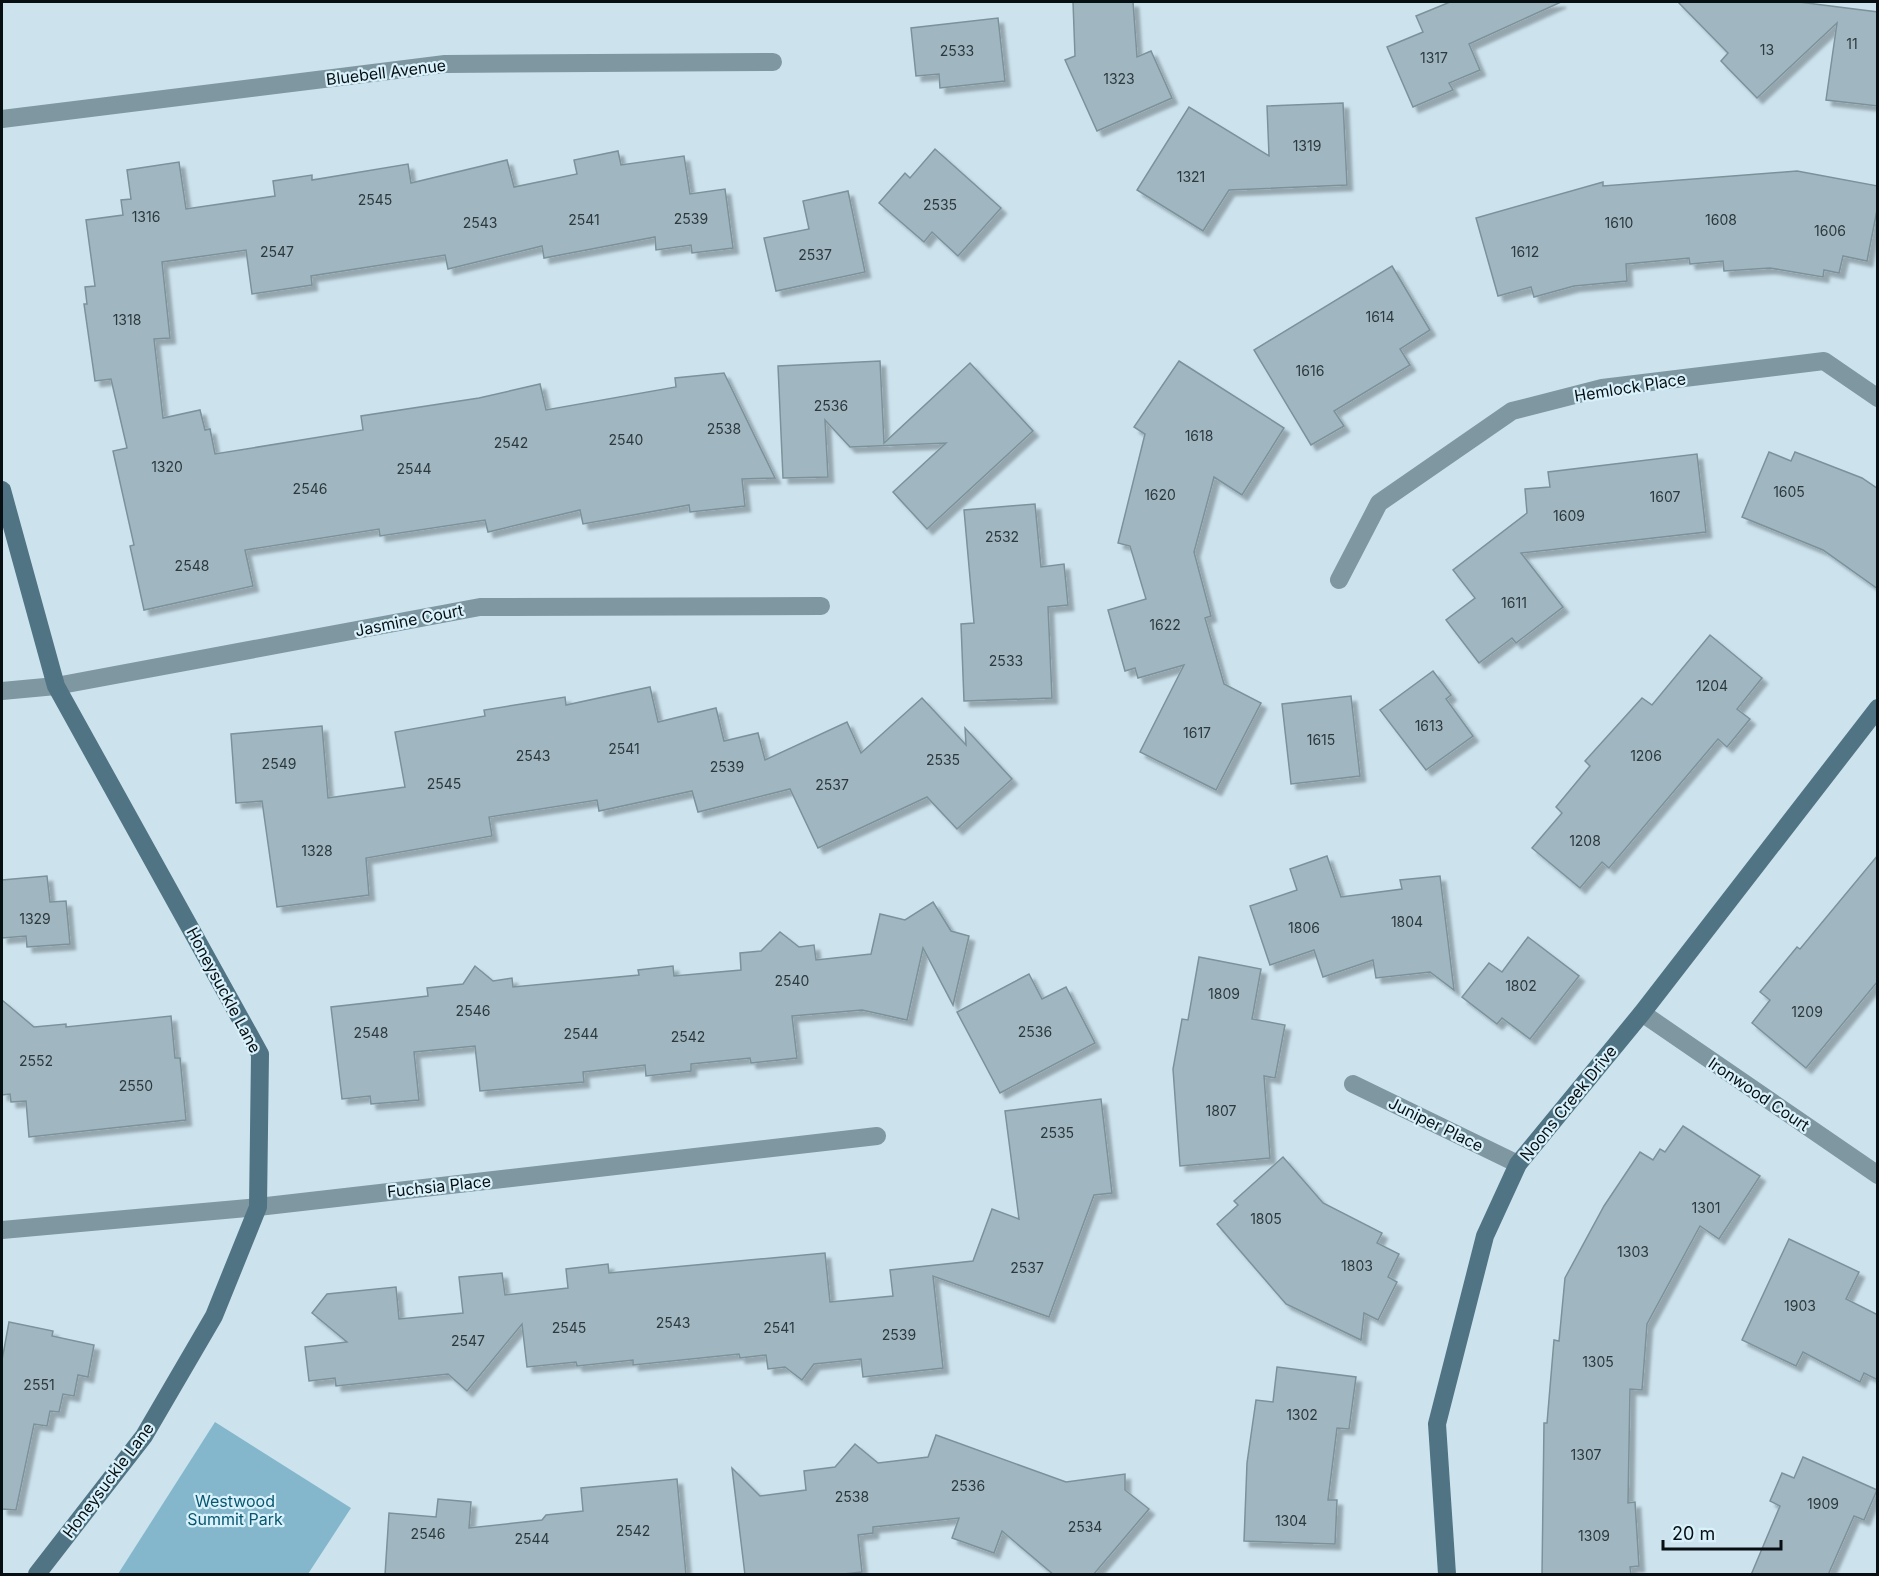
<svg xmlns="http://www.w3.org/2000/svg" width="1879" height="1576" font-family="Inter,sans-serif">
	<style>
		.green { fill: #84b7cc }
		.building { fill: #a0b7c1; stroke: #7c929b; stroke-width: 1.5; filter: url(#shadow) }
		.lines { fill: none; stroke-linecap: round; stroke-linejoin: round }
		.street { stroke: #7f97a1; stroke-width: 18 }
		.secondary { stroke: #507483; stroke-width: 18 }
		.labels { text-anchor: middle; stroke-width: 4.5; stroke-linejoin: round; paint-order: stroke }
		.number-label { font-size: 14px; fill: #2d393e }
		.street-label { font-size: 16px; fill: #070f12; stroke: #d9f1fb }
		.park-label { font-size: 16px; fill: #06576f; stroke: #d9f1fb }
	</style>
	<defs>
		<filter id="shadow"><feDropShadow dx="5.5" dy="5.5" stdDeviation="1.5" flood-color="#0004"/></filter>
	</defs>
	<rect width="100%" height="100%" fill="#cce3ee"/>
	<polygon class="green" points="215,1422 351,1508 308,1574 118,1574"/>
	<g class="building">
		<polygon points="1073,2 1133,2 1137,57 1151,51 1172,98 1097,131 1065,60 1075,56"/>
		<polygon points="1450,2 1561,2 1469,44 1480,70 1449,83 1453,90 1413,107 1387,47 1423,32 1416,16"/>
		<polygon points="1678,2 1799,2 1878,12 1878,106 1826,100 1837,23 1757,98 1721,61 1728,53"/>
		<polygon points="998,18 1005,81 940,88 939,74 916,76 911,28"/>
		<polygon points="1343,103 1347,185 1229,190 1203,231 1137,190 1189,107 1269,156 1267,106"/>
		<polygon points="935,149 1001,208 958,256 932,232 924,242 879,203 905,173 910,178"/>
		<polygon points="618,151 621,165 684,156 690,194 725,189 733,248 692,253 691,245 656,250 655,237 544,258 542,246 448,269 445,255 311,276 312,285 252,294 246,250 162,262 170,338 154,339 163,418 200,410 205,430 210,429 215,454 363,430 361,416 479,398 540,384 546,410 676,387 675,378 724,373 775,478 742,479 745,506 690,512 689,505 583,524 580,510 488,532 485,520 380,536 379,529 245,550 253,586 144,610 130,546 134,545 113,451 127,448 111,379 95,381 84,304 87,304 85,287 95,286 86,220 123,215 121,200 131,199 127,170 179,162 186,209 275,196 273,181 312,175 312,180 408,164 411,183 507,160 514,187 577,174 574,160"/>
		<polygon points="1797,171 1878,186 1878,205 1867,261 1843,256 1839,273 1824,270 1823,277 1770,268 1724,271 1723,261 1690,264 1689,258 1626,264 1627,281 1574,286 1534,297 1531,287 1498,296 1476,218 1603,182 1603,186"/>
		<polygon points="848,191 865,272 776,291 764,238 809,229 803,201"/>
		<polygon points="1392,266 1430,330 1400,349 1410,365 1334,411 1344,426 1311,445 1254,350"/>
		<polygon points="880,361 884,443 970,363 1033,431 927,529 893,492 946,443 850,447 825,420 828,477 783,478 778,366"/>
		<polygon points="1179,361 1284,428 1242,495 1214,477 1194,552 1211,616 1205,618 1224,684 1261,703 1216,790 1140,752 1184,665 1138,678 1135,668 1125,671 1108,610 1146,599 1130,546 1118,543 1145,434 1134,427"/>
		<polygon points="1769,452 1791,461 1795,452 1862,478 1878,489 1878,589 1823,550 1742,517"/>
		<polygon points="1697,454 1706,532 1521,553 1563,607 1516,643 1512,638 1479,663 1446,620 1475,598 1453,570 1527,513 1525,489 1550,487 1548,472"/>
		<polygon points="1035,504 1041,567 1064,564 1068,605 1048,607 1052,698 964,701 961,624 974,623 964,510"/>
		<polygon points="1710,635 1762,678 1737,709 1750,719 1727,747 1718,739 1609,868 1602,862 1580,888 1532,848 1562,813 1556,807 1590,766 1585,761 1642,698 1652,705"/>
		<polygon points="1433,671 1451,695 1446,699 1473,736 1426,770 1380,710"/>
		<polygon points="650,687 658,722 716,708 724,741 758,733 765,760 847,722 861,753 922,698 966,745 965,728 1012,779 957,829 927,797 818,848 790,789 698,812 692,791 599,811 597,800 489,817 492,836 366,858 369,895 277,907 262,801 236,803 231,734 322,726 328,798 405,787 395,732 485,716 484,710 565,697 566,705"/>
		<polygon points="1351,696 1360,776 1291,784 1282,704"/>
		<polygon points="1878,855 1878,981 1806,1068 1752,1023 1770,1000 1760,992 1797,947 1800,949"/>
		<polygon points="1327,856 1341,897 1402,889 1400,880 1440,876 1454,990 1430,972 1376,978 1373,960 1323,977 1314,950 1270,965 1250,906 1297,890 1290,869"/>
		<polygon points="47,876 50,902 66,901 70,944 27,947 26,936 2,938 2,880"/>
		<polygon points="933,902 951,931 969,936 953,1005 923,948 907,1020 862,1010 792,1016 797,1058 751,1063 750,1058 691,1064 691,1071 646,1076 645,1065 583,1072 584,1082 480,1091 475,1046 414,1052 419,1100 371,1104 370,1096 342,1099 331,1007 428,996 427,988 463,984 475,966 493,981 512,978 513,987 639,975 638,970 673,966 674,976 741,970 740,953 761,951 780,932 799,947 814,945 816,960 871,954 880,914 905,920"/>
		<polygon points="1528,937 1579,976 1530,1039 1502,1018 1497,1024 1462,997 1489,963 1502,972"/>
		<polygon points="1199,957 1261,969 1252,1019 1285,1025 1275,1078 1264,1076 1270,1158 1180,1166 1173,1069 1182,1019 1188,1020"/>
		<polygon points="1029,974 1042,999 1066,987 1095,1043 1000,1093 957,1012"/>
		<polygon points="2,1000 34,1027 66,1024 66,1027 171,1016 175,1058 180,1058 186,1120 29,1137 26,1101 11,1102 10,1094 2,1095"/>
		<polygon points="1101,1099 1112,1193 1094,1195 1049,1317 933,1276 943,1368 863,1377 861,1359 814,1364 802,1380 785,1367 768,1369 766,1355 740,1358 739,1354 633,1365 633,1360 577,1366 576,1362 527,1367 522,1324 467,1391 448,1374 336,1386 335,1378 309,1381 305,1347 347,1342 312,1313 327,1294 396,1287 399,1319 463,1313 459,1277 502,1273 505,1295 568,1288 566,1269 608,1264 609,1273 825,1253 830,1302 893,1296 890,1270 973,1261 992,1209 1019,1219 1005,1111"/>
		<polygon points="1683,1126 1760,1176 1719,1239 1700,1226 1647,1324 1642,1390 1630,1389 1628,1503 1635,1502 1639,1566 1630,1567 1631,1575 1542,1575 1544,1423 1547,1423 1554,1340 1559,1341 1565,1278 1604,1206 1640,1152 1653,1160 1660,1149 1665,1152"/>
		<polygon points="1283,1157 1323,1203 1382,1233 1377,1243 1399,1254 1388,1277 1397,1282 1378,1320 1364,1313 1361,1340 1286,1304 1217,1224 1238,1205 1234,1201"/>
		<polygon points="1789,1239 1859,1272 1846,1299 1878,1315 1878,1380 1864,1373 1860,1382 1803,1352 1796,1366 1742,1340"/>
		<polygon points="9,1322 53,1331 52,1336 94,1345 88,1377 78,1375 74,1396 63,1394 59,1412 50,1411 47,1426 34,1424 16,1510 2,1509 2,1360"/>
		<polygon points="1277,1367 1356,1377 1349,1429 1337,1428 1328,1500 1337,1500 1335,1544 1244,1541 1247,1463 1256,1400 1273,1402"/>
		<polygon points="936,1435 1066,1482 1125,1474 1125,1490 1149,1509 1093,1575 1054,1575 1002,1531 994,1553 952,1538 959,1518 873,1527 873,1533 858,1535 862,1572 834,1575 745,1575 732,1468 760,1496 806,1490 804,1471 835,1467 855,1444 878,1463 928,1457"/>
		<polygon points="1803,1457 1877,1490 1864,1520 1854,1516 1828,1575 1751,1575 1780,1506 1770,1501 1782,1473 1794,1478"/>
		<polygon points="677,1479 686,1575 385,1575 389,1513 436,1517 438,1499 471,1502 469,1528 542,1520 546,1515 583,1511 581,1488"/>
	</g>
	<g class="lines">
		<g class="street">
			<polyline points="2,119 445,64 773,62"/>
			<polyline points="1339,580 1379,503 1512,411 1602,388 1824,361 1878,398"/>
			<polyline points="2,691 56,686 480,607 821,606"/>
			<polyline points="1642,1013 1878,1175"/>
			<polyline points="1353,1084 1518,1164"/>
			<polyline points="2,1230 258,1207 877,1136"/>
		</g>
		<g class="secondary">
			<polyline points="2,490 56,686 260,1054 258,1207 214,1316 144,1436 37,1574"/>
			<polyline points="1447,1574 1437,1424 1485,1236 1518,1164 1642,1013 1878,708"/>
		</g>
	</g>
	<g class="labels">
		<g class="number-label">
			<text x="1852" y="49">11</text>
			<text x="1767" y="55">13</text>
			<text x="957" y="56">2533</text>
			<text x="1434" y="63">1317</text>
			<text x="1119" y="84">1323</text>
			<text x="1307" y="151">1319</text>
			<text x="1191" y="182">1321</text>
			<text x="375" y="205">2545</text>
			<text x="940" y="210">2535</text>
			<text x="146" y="222">1316</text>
			<text x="691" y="224">2539</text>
			<text x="584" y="225">2541</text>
			<text x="1721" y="225">1608</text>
			<text x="480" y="228">2543</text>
			<text x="1619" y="228">1610</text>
			<text x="1830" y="236">1606</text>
			<text x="277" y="257">2547</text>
			<text x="1525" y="257">1612</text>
			<text x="815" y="260">2537</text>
			<text x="1380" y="322">1614</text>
			<text x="127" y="325">1318</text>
			<text x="1310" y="376">1616</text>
			<text x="831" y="411">2536</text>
			<text x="724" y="434">2538</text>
			<text x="1199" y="441">1618</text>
			<text x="626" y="445">2540</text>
			<text x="511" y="448">2542</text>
			<text x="167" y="472">1320</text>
			<text x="414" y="474">2544</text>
			<text x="310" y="494">2546</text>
			<text x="1789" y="497">1605</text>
			<text x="1160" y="500">1620</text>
			<text x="1665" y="502">1607</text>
			<text x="1569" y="521">1609</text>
			<text x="1002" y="542">2532</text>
			<text x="192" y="571">2548</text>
			<text x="1514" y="608">1611</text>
			<text x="1165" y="630">1622</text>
			<text x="1006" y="666">2533</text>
			<text x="1712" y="691">1204</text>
			<text x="1429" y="731">1613</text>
			<text x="1197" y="738">1617</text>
			<text x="1321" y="745">1615</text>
			<text x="624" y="754">2541</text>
			<text x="533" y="761">2543</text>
			<text x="1646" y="761">1206</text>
			<text x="943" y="765">2535</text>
			<text x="279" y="769">2549</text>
			<text x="727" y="772">2539</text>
			<text x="444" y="789">2545</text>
			<text x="832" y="790">2537</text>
			<text x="1585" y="846">1208</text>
			<text x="317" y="856">1328</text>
			<text x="35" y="924">1329</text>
			<text x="1407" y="927">1804</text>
			<text x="1304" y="933">1806</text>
			<text x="792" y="986">2540</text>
			<text x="1521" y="991">1802</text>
			<text x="1224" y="999">1809</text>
			<text x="473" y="1016">2546</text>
			<text x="1807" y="1017">1209</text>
			<text x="1035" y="1037">2536</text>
			<text x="371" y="1038">2548</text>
			<text x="581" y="1039">2544</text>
			<text x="688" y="1042">2542</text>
			<text x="36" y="1066">2552</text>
			<text x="136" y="1091">2550</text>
			<text x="1221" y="1116">1807</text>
			<text x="1057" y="1138">2535</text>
			<text x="1706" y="1213">1301</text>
			<text x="1266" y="1224">1805</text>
			<text x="1633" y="1257">1303</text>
			<text x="1357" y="1271">1803</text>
			<text x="1027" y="1273">2537</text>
			<text x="1800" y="1311">1903</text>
			<text x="673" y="1328">2543</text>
			<text x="569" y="1333">2545</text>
			<text x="779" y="1333">2541</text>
			<text x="899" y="1340">2539</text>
			<text x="468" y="1346">2547</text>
			<text x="1598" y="1367">1305</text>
			<text x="39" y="1390">2551</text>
			<text x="1302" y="1420">1302</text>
			<text x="1586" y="1460">1307</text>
			<text x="968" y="1491">2536</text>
			<text x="852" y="1502">2538</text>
			<text x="1823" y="1509">1909</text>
			<text x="1291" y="1526">1304</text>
			<text x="1085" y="1532">2534</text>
			<text x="633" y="1536">2542</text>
			<text x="428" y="1539">2546</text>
			<text x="1594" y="1541">1309</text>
			<text x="532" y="1544">2544</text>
		</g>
		<g class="street-label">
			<text transform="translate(386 72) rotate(-7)" y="6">Bluebell Avenue</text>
			<text transform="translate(1630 387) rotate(-9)" y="6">Hemlock Place</text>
			<text transform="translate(409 620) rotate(-11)" y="6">Jasmine Court</text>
			<text transform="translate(224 990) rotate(62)" y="6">Honeysuckle Lane</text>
			<text transform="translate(1759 1094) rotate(34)" y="6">Ironwood Court</text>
			<text transform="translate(1568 1103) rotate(-51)" y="6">Noons Creek Drive</text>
			<text transform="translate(1436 1124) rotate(26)" y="6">Juniper Place</text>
			<text transform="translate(439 1186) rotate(-6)" y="6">Fuchsia Place</text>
			<text transform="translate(108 1480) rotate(-53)" y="6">Honeysuckle Lane</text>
		</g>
		<g class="park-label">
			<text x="235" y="1507">Westwood<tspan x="235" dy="18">Summit Park</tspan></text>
		</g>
	</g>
	<rect width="1879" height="1576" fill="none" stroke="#070f12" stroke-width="6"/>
	<path d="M1663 1540v9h118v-9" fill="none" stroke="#070f12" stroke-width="3"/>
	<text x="1672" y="1540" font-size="18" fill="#070f12" stroke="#d9f1fb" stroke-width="4.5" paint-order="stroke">20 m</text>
</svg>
